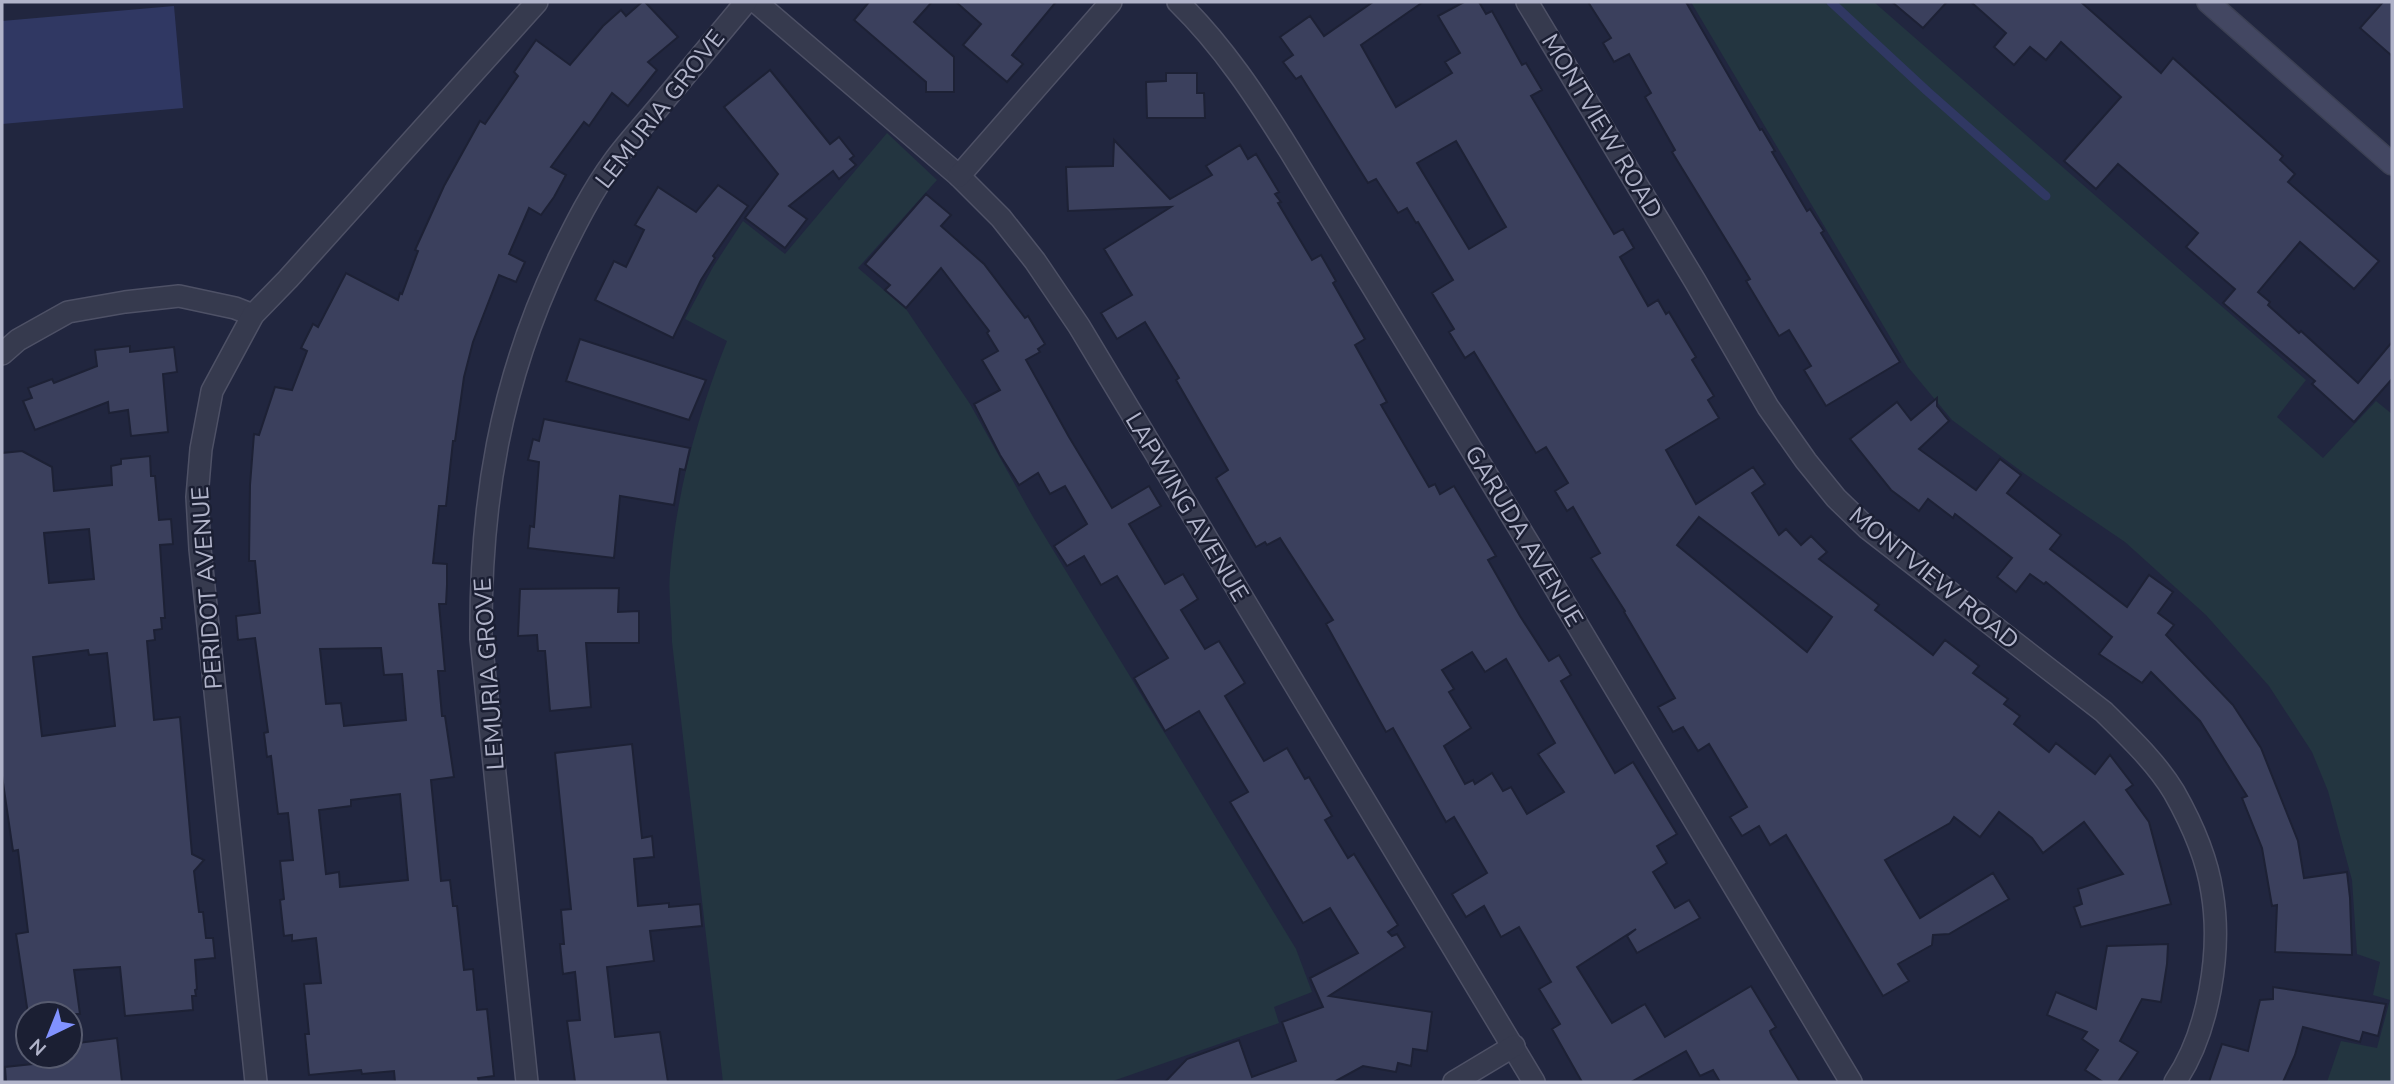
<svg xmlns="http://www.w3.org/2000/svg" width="2394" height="1084" font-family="'Nunito Sans',sans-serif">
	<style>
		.green { fill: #233540 }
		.water { fill: #303863 }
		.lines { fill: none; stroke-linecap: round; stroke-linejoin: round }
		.stream { stroke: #303863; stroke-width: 9 }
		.building { fill: #3b405d; stroke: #1d2135; stroke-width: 2; fill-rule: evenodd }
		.street-casing { stroke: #4e5166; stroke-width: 24 }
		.secondary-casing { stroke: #3c4054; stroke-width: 24 }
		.street { stroke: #363a4e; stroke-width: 21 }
		.secondary { stroke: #434762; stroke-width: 21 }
		.labels { text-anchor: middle; stroke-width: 5; stroke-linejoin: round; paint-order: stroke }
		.street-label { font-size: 24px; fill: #b1b4ca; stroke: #1b1f33 }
	</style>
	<rect width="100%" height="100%" fill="#21263f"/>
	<g class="green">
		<polygon points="1691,2 1874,2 2306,380 2277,417 2323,458 2376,401 2392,414 2392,1082 2327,1082 2341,1041 2377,1048 2390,1000 2373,995 2380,962 2357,954 2352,880 2328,791 2312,752 2269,686 2206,615 2125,542 2025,474 1952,420 1908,367"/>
		<path d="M887,133L937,180L858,268L906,309L970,404L1033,517L1296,949L1312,992L1274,1007L1279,1023L1110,1082H723L672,642C672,619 668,595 670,572C676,494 698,413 727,341L685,319L713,267L743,221L785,254Z"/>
	</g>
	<polygon class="water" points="174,6 183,108 2,124 2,21"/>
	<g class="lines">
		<polyline class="stream" points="1831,2 1927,91 2046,196"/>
	</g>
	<g class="building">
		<path d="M642,2H645L678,37L648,62L657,70L628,106L612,93L589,126L584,122L551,167L566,175L554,197L541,215L529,208L509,254L525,262L516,282L499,275L473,342L464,377L455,441H453L446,506H439L433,563L447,564V585L446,604H439L445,671H438L442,716H445L454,777L431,780L441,881L450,880L453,906H457L464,970L473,969L477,1010L487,1009L494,1076L478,1078L479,1082H395L394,1071L362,1074L361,1070L309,1075L305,1034H309L304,984L321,983L316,938L292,941V935L284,936L280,900L284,899L280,861L293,860L288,813L278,814L271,756L267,757L264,733L268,732L255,638L238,640L236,616L260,613L255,561H249L250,485L254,434L259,435L275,387L292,390L307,351L301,348L313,324L318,327L346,273L398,300L400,293L402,294L418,251L415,250L444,186L480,121L485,124L518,76L514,72L536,40L570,65L603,26L621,10L626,16ZM381,648L384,675L402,674L406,720L344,726L341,703L326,704L320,649ZM400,794L408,880L340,887L339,872L326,874L319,810L351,806V800Z"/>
		<polygon points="869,2 932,2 914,22 954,57 954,92 926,92 926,82 854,20"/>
		<polygon points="956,2 1056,2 1012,55 1023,64 1007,82 963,45 981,24"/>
		<path d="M1373,2H1423L1361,45L1396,107L1452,73L1445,62L1460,53L1438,16L1464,2H1479L1486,14L1492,11L1522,65L1526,63L1542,90L1531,96L1614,234L1623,229L1634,248L1620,257L1648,306L1658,300L1666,314L1669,312L1696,357L1692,360L1714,396L1708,400L1719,418L1666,450L1696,504L1753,467L1765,484L1752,493L1779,535L1786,529L1801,545L1811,536L1827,552L1819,559L1879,605L1875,610L1933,655L1945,640L1979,666L1973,673L2008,699L2004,704L2020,716L2014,724L2049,752L2056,743L2095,774L2110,755L2133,785L2126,790L2149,822L2171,904L2081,927L2074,907L2082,904L2078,889L2123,874L2084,822L2043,853L2032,838L1999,812L1980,837L1954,817L1950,823L1885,860L1920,918L1993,873L2009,899L1949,934L1933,935L1932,945L1898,964L1909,981L1883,996L1786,835L1770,845L1759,826L1742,836L1730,817L1747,807L1709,744L1698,751L1683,727L1673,732L1658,707L1675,698L1624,612L1625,611L1591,558L1600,553L1573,507L1567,511L1555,491L1568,483L1546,447L1536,453L1474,352L1465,358L1449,332L1454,329L1432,293L1453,280L1418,222L1416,223L1407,208L1398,213L1376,179L1368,183L1301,76L1296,79L1283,62L1293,55L1280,37L1310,16L1324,36ZM1456,141L1506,227L1469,249L1417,163ZM1699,517L1832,617L1807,652L1677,545Z"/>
		<polygon points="1588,2 1686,2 1760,130 1762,129 1775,151 1772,152 1807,211 1810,209 1824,231 1821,233 1900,362 1826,406 1804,370 1811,366 1789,330 1779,336 1746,281 1750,279 1672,152 1675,150 1645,97 1651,93 1629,54 1614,62 1603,43 1611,38"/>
		<polygon points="1892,2 1947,2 1923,28"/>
		<polygon points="1971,2 2081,2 2161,73 2173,58 2283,156 2280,160 2295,174 2288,182 2379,261 2354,289 2300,242 2258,292 2270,302 2268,305 2299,333 2301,331 2358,383 2392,342 2392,379 2354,422 2312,384 2315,381 2223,303 2235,289 2186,247 2198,233 2118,164 2096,189 2064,161 2121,97 2061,42 2046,60 2030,47 2014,65 1994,47 2006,33"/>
		<polygon points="2383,2 2392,2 2392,56 2360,28"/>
		<polygon points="770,70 830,144 839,137 854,156 850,159 856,165 839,179 833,171 789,206 807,219 785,248 745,218 778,174 724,107"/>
		<polygon points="1166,73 1197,73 1197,93 1204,93 1205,118 1147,118 1146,82 1166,81"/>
		<path d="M1114,140L1170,199L1212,175L1206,166L1240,145L1248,159L1256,154L1279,192L1275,194L1281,202L1278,203L1312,260L1321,255L1336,281L1333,283L1365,339L1355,345L1387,402L1381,405L1429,487L1435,484L1440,494L1454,486L1496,556L1488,560L1520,616L1549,661L1559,655L1571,675L1561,681L1615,773L1633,762L1677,834L1657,846L1667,863L1653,872L1675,908L1689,900L1700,918L1637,953L1627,936L1636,929L1577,967L1612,1023L1645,1004L1665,1037L1751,986L1776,1027L1770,1031L1771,1034L1800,1082H1720L1713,1070L1700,1076L1686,1051L1631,1082H1582L1552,1029L1560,1024L1539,989L1551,982L1519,927L1501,937L1484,906L1466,917L1452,894L1487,873L1454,817L1446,822L1393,728L1386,732L1326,624L1333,620L1280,538L1267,545L1265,542L1256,547L1216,478L1228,470L1176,380L1179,378L1145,322L1117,339L1101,313L1132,295L1104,249L1171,207L1068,211L1066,167L1113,166ZM1472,652L1485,672L1506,659L1555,743L1538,754L1564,792L1527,814L1511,787L1503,791L1492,773L1475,784L1473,780L1465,784L1444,746L1471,728L1449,692L1454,689L1442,670Z"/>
		<polygon points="718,185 748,206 713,256 715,258 701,280 673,338 595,300 614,261 626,267 644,230 635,225 658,187 696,212"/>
		<polygon points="926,194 951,215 941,226 984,264 1025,318 1028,316 1045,344 1038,349 1040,352 1026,360 1069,437 1112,508 1149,486 1161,506 1129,524 1165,584 1183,574 1198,599 1181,610 1205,649 1219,641 1245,683 1225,696 1264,761 1287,748 1305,779 1309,777 1332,816 1325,820 1348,858 1354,854 1398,925 1388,932 1392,936 1397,934 1405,947 1329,996 1432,1012 1427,1051 1413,1049 1411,1066 1398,1063 1396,1072 1363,1066 1334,1082 1165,1082 1187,1059 1239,1040 1252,1077 1296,1061 1282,1022 1323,1007 1310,978 1358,953 1330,908 1303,923 1230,802 1248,792 1199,711 1165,731 1134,678 1168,658 1117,576 1101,585 1084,556 1067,566 1054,546 1087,524 1065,486 1050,494 1038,473 1019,485 1000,455 974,404 1000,390 982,360 998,351 987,333 989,331 941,268 906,308 885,290 890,285 865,264"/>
		<polygon points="580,339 706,380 689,420 566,381"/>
		<polygon points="130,346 130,352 174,347 177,372 163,374 168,432 131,436 128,410 109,413 108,402 35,430 23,401 32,398 28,388 52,379 54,383 97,366 95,350"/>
		<polygon points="1937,398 1937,406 1949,421 1919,449 1976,490 2000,459 2021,475 2007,493 2061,535 2050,549 2127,607 2149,575 2173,592 2158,613 2174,625 2166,635 2233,705 2261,748 2298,841 2304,878 2347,872 2350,898 2352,955 2275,952 2277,905 2272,906 2262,848 2242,798 2247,796 2200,721 2151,672 2142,683 2099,654 2112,637 2046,582 2044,584 2030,574 2016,592 1997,577 2012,558 1955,514 1953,518 1928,499 1919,511 1891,490 1850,439 1897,402 1911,420"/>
		<polygon points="544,419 690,448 685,470 680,469 674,505 620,496 614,558 528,548 530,526 534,527 539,462 528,460 533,439 539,441"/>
		<path d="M22,451L52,467L54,491L112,485L111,466L121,464V459L150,456L151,476H155L159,520L171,519L173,544L160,545L165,618H161L162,629L154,630L155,640L147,641L154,720L180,717L192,854L204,860L194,871L199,912H203L206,938H213L215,958L195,960L197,989L195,990L196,996H192L193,1010L125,1016L120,967L74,970L80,1014H28L16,934L28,932L18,850L13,851L2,776V453ZM89,529L94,579L49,583L44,533ZM88,650L89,655L107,653L115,726L42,736L33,657Z"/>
		<polygon points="619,588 618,612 639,611 639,643 586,643 591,707 550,711 545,651 538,651 537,635 518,636 520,589"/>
		<polygon points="632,744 642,838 652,836 654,857 634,859 638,906 669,903 669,907 700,904 702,926 650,931 654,961 607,967 615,1037 660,1032 668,1082 575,1082 567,1021 580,1020 575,972 563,974 560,944 564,944 561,910 571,909 555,753"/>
		<polygon points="2168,944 2167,964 2161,1002 2142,999 2120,1041 2138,1052 2118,1082 2103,1082 2085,1070 2098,1050 2082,1039 2087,1032 2047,1015 2056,992 2096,1009 2107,946"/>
		<polygon points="2273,987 2386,1004 2378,1036 2363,1032 2360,1042 2303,1027 2295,1055 2283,1082 2209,1082 2222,1044 2248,1051 2260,1000 2273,999"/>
		<polygon points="117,1038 122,1082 6,1082 5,1067 70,1060 70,1044"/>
	</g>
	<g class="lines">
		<defs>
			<g id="street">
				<polyline points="756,2 959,176 1001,218 1035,261 1079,326 1534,1082"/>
				<path d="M1178,2C1223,46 1257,98 1290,151L1532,549L1851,1082"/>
				<path d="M1527,2L1695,281L1768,407L1806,461L1836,498L1867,528L2104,712C2128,736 2156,762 2174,792C2191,822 2207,858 2212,892C2222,951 2209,1032 2175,1082"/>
				<polyline points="959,176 1111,2"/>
				<polyline points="2,354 18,340 68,312 125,302 179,296 235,308 253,315"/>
				<polyline points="256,1082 200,549 197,497 201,449 212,391 253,315 288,279 537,2"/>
				<path d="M527,1082L481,639C480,503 500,382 559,258C575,225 592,191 614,161C627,143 643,126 658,108C687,73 717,37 746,2"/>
				<polyline points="1454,1082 1514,1046"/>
			</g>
			<polyline id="secondary" points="2208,2 2392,164"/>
		</defs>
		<use href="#street" class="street-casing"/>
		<use href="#secondary" class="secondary-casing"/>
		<use href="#street" class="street"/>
		<use href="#secondary" class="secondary"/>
	</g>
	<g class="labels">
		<g class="street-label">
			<text transform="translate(660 109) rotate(-52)" y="8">LEMURIA GROVE</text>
			<text transform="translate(1602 126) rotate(59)" y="8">MONTVIEW ROAD</text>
			<text transform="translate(1187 507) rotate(59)" y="8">LAPWING AVENUE</text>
			<text transform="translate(1524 536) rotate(59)" y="8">GARUDA AVENUE</text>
			<text transform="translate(1934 578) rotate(39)" y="8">MONTVIEW ROAD</text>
			<text transform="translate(207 588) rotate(-94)" y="8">PERIDOT AVENUE</text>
			<text transform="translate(489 674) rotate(-94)" y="8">LEMURIA GROVE</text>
		</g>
	</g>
	<rect width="2394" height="1084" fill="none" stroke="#b1b4ca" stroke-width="7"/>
	<g transform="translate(49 1035) rotate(223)"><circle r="33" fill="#1b1f33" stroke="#575b6f" stroke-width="2"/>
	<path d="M0-5L12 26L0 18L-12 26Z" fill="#8192ff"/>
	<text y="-10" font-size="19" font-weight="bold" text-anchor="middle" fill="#b1b4ca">N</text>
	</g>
</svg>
